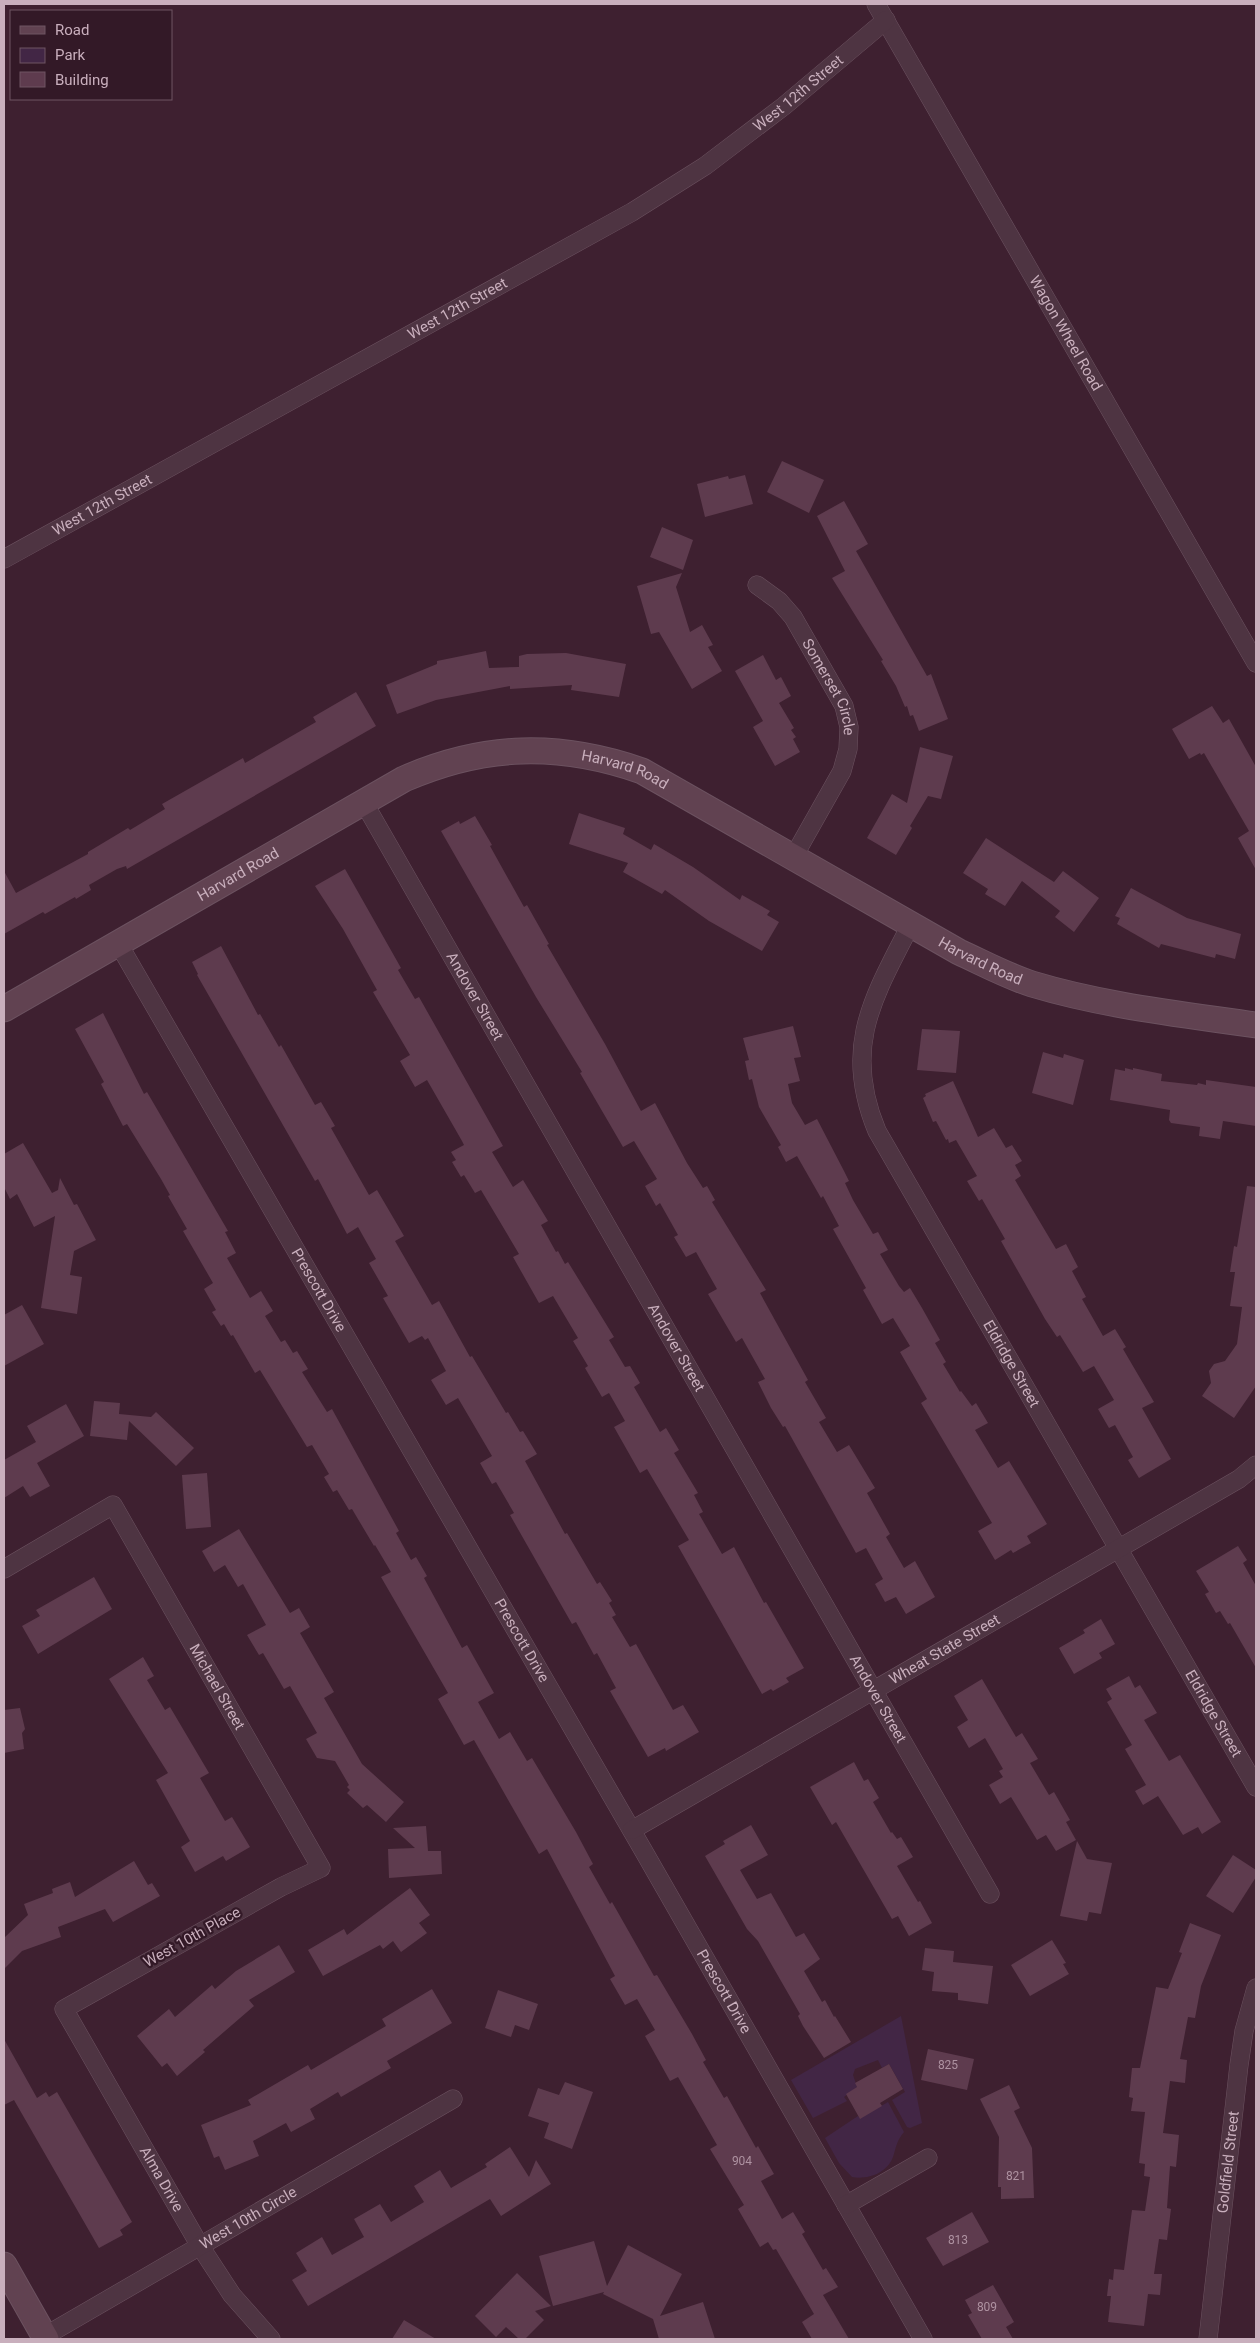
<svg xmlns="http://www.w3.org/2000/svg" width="1260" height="2343" font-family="Roboto,sans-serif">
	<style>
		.green { fill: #422645 }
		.building { fill: #5e3b4e }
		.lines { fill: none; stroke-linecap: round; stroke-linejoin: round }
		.street-casing { stroke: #6c5260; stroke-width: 19 }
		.secondary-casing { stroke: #6c5260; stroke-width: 27 }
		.street { stroke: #4e3442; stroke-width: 18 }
		.secondary { stroke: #614251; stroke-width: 25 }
		.labels { text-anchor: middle; stroke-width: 4.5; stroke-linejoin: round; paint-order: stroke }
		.number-label { font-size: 12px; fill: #ae92a1 }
		.street-label { font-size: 15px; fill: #c9afbd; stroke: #331927 }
	</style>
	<rect width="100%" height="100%" fill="#3e2030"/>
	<g class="green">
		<polygon points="901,2016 922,2123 910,2128 907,2127 892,2100 905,2092 889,2064 882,2068 878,2060 855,2069 853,2075 857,2087 844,2097 847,2101 813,2118 791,2080"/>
		<path d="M888,2102L904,2132C897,2140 896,2147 893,2157C887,2173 868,2180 852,2177L839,2163L825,2138L858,2116L860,2118Z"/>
	</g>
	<g class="building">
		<polygon points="782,461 824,480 809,513 767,492"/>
		<polygon points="745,475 753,504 705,517 697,484 728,476 729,479"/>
		<polygon points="844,501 868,544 856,551 927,676 931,674 948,719 919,731 913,715 910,716 907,706 905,707 896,686 881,661 883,660 832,578 845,571 817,516"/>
		<polygon points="662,527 693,540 683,570 650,557"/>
		<polygon points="682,573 676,587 690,632 702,625 713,645 708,647 722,671 692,689 659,632 651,634 637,586"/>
		<polygon points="486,651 489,668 519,667 519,656 527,654 566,653 626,664 619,697 571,690 572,685 510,689 510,686 436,700 397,714 386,685 437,664 437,661"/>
		<polygon points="763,655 776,680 781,677 791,696 779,703 794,728 791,730 796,737 793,739 800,752 775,766 753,727 763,721 735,671"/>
		<polygon points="356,692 376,726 127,869 126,866 117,869 89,885 91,890 76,899 75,897 45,914 43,912 4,934 4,871 16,893 88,854 88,852 128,828 130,830 165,809 162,804 243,758 245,763 316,722 313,717"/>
		<polygon points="1212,706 1223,723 1229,719 1256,767 1256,870 1238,838 1249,831 1204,753 1201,755 1200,753 1189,759 1172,729"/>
		<polygon points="920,747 953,756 941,799 928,796 910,826 912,828 896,855 867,838 892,794 907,803"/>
		<polygon points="579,813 625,828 623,834 651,850 654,844 693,867 740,900 742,895 770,911 767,915 779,922 762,951 709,921 665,890 662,894 623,872 628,863 569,844"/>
		<polygon points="475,816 492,845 490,846 524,907 527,905 549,944 547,945 605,1044 641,1111 655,1103 687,1163 703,1188 707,1186 715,1200 712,1202 766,1290 760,1293 808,1380 805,1382 826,1418 819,1422 837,1452 849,1445 875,1488 867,1493 890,1534 886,1537 904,1568 915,1561 935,1597 906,1614 896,1597 885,1602 875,1584 883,1579 866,1548 856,1553 785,1426 783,1427 771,1408 758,1382 765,1379 742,1338 736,1342 708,1294 717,1289 696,1252 686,1257 674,1237 678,1235 660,1203 656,1206 645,1186 657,1179 634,1141 623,1147 580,1073 582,1072 536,997 441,831 459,821 460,824"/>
		<polygon points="986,838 1054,882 1063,871 1099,898 1074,932 1055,917 1060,911 1022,881 1005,906 985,894 988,889 963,873"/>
		<polygon points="345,869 401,968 398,970 415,999 419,997 503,1146 492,1152 513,1187 523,1180 548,1221 541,1225 556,1252 558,1251 565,1264 568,1262 614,1337 609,1340 625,1367 630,1366 640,1383 634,1387 660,1432 666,1428 679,1450 674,1453 698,1493 694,1495 703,1512 699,1514 722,1554 734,1547 764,1603 766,1602 804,1668 786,1678 789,1682 773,1691 771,1689 762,1694 678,1546 689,1540 647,1469 640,1473 614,1427 625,1421 609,1393 602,1397 585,1368 588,1366 573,1341 578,1338 553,1296 539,1303 513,1257 519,1254 481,1190 475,1193 464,1175 461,1177 452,1162 456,1160 451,1152 464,1145 462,1141 427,1080 415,1087 400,1061 410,1055 373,992 377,990 343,929 315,886"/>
		<polygon points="1131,888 1187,918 1241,934 1235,959 1216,954 1215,958 1161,944 1159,948 1117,924 1120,918 1115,916"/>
		<polygon points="221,946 258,1015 260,1014 279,1047 281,1045 315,1105 321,1102 335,1126 331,1128 369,1195 377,1190 404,1236 395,1241 432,1305 439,1301 470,1357 472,1356 506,1413 508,1412 520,1432 523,1431 537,1454 525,1461 565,1534 567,1533 597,1584 600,1582 612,1601 609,1603 616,1615 612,1617 630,1647 636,1644 673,1710 683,1705 699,1732 666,1751 665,1748 648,1757 610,1691 616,1688 597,1653 594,1655 576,1622 572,1624 510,1515 514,1513 496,1482 492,1484 480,1463 492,1456 458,1398 446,1405 431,1380 446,1371 428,1338 425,1340 422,1336 409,1343 383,1298 388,1296 369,1263 376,1259 358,1227 347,1234 318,1179 315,1181 197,975 198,974 192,962"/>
		<polygon points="103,1013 144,1094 147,1092 228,1231 225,1232 236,1253 227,1258 250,1298 261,1291 273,1311 265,1316 281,1342 285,1340 293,1353 297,1351 308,1369 302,1372 327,1412 332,1409 399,1531 396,1533 411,1560 416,1557 427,1576 424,1578 462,1648 467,1645 494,1693 478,1702 499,1739 510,1732 527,1761 532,1758 576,1832 593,1864 589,1867 610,1904 612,1902 654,1976 657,1975 692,2034 706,2060 703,2062 724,2098 727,2096 756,2148 758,2146 774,2174 761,2181 782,2219 793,2212 805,2232 802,2234 823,2270 826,2268 838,2287 823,2295 849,2339 812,2339 802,2322 814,2314 776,2249 773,2250 768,2242 760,2247 738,2209 744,2205 710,2149 717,2145 678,2077 670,2081 645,2036 655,2030 637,1999 625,2005 610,1979 615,1976 547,1849 539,1854 474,1740 464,1745 438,1699 448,1693 381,1577 391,1572 375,1545 374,1546 352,1509 349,1510 337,1490 333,1492 324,1477 329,1474 312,1445 307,1447 260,1370 255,1373 233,1335 231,1336 224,1324 221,1326 212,1312 216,1310 204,1289 213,1283 183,1231 187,1229 168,1196 170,1195 161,1179 127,1124 123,1126 101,1084 104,1082 75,1029"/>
		<polygon points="793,1026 801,1057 794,1058 800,1081 788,1084 792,1103 805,1125 817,1119 844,1171 849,1181 845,1183 853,1200 873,1234 878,1232 888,1250 880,1254 899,1286 904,1292 910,1288 922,1308 940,1340 935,1343 946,1362 943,1364 960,1392 961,1391 972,1406 976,1403 988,1423 975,1430 998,1468 1009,1461 1047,1524 1027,1536 1031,1543 1013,1553 1011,1550 995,1560 978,1531 992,1523 921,1403 927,1399 900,1352 910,1346 893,1318 882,1324 863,1290 866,1288 833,1229 839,1226 823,1196 821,1198 797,1156 786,1162 778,1147 781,1145 759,1107 752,1079 749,1080 745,1061 749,1060 743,1038"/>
		<polygon points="922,1029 960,1031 956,1073 917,1070"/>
		<polygon points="1043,1052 1063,1058 1064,1054 1084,1060 1073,1105 1032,1093"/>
		<polygon points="1125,1068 1133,1070 1133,1068 1162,1074 1161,1081 1197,1085 1198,1083 1206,1085 1206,1080 1256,1087 1256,1126 1223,1121 1220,1139 1199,1136 1200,1127 1171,1123 1169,1120 1170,1110 1110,1100 1115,1069 1125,1071"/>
		<polygon points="953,1081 978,1137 994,1128 1006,1148 1012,1145 1022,1161 1015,1165 1021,1176 1015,1180 1056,1249 1066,1244 1078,1267 1072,1271 1086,1297 1082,1299 1103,1336 1115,1329 1126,1347 1123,1349 1154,1402 1142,1408 1171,1459 1139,1478 1128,1460 1133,1457 1115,1425 1109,1428 1098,1409 1114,1400 1094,1366 1083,1372 1060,1335 1057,1337 1045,1319 1001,1241 1005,1239 982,1199 979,1201 967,1181 977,1176 956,1140 949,1143 948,1139 946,1140 936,1121 933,1122 923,1098 926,1096 925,1094"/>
		<polygon points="23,1143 52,1193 58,1190 60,1178 74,1205 77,1204 96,1240 74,1251 70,1275 82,1277 77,1314 41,1308 55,1216 34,1227 17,1194 10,1199 4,1187 4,1154"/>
		<polygon points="1247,1186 1256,1187 1256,1386 1234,1418 1202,1396 1211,1383 1209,1371 1214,1364 1225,1361 1237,1344 1242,1307 1230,1306 1235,1272 1230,1272 1234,1246 1237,1247"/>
		<polygon points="22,1305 44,1344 4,1366 4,1315"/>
		<polygon points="94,1401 120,1403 119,1414 151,1417 156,1412 194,1448 176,1466 129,1421 127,1440 90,1436"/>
		<polygon points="66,1404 84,1436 37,1463 50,1486 30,1497 23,1486 4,1498 4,1460 36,1442 27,1426"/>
		<polygon points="207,1473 211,1527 186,1529 182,1475"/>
		<polygon points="239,1529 290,1613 299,1608 310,1627 300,1633 334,1692 324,1698 362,1764 404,1802 386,1822 367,1805 363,1808 347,1793 350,1790 347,1787 349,1785 335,1761 317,1758 306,1739 317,1733 290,1686 284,1689 263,1653 259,1655 247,1635 266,1625 243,1584 238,1587 225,1565 214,1572 202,1551"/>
		<polygon points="1238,1546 1247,1560 1243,1563 1256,1586 1256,1668 1230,1623 1228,1624 1220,1611 1216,1613 1205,1594 1209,1592 1196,1571"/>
		<polygon points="94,1577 112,1609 38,1654 22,1626 40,1616 36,1610"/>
		<polygon points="1101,1619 1115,1644 1099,1653 1102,1658 1074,1674 1059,1648 1085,1633 1083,1630"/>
		<polygon points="143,1657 154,1676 147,1680 165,1710 170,1707 209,1773 200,1778 225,1821 232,1817 250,1847 226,1861 223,1856 195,1872 181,1847 190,1841 156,1780 168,1773 109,1679"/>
		<polygon points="1129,1676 1135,1688 1140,1685 1157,1713 1144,1720 1169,1761 1180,1755 1221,1822 1202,1834 1198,1827 1183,1835 1158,1796 1143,1805 1135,1791 1146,1785 1125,1749 1132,1745 1107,1702 1112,1699 1106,1689"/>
		<polygon points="982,1679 1016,1737 1022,1733 1038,1759 1030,1763 1049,1795 1054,1792 1070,1820 1066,1822 1076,1840 1056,1851 1046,1835 1037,1840 1011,1797 1000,1804 989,1785 1003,1777 999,1771 1003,1769 985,1738 969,1748 957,1727 968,1720 954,1696"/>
		<polygon points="20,1708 25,1729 22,1733 24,1749 4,1753 4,1710"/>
		<polygon points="854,1762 864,1781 868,1779 879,1798 873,1802 891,1833 892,1832 897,1839 901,1837 913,1857 897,1866 918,1902 920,1901 932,1923 909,1936 898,1916 892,1919 836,1822 832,1825 810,1787"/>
		<polygon points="751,1825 768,1855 740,1870 757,1899 771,1893 796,1937 804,1933 820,1959 804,1971 822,2002 825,2000 834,2017 835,2016 851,2042 824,2058 803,2026 798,2016 800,2014 758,1941 747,1929 705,1856 725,1844 723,1841"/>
		<polygon points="426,1826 428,1851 441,1851 442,1874 389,1878 388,1849 415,1848 393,1828"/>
		<polygon points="1077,1841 1087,1859 1112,1863 1101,1914 1089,1912 1087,1921 1060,1916"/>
		<polygon points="1233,1855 1256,1870 1256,1877 1233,1913 1206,1896"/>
		<polygon points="134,1861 148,1885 152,1883 160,1896 113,1922 105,1909 58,1927 61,1937 22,1951 4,1969 4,1938 28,1915 24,1904 53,1893 52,1889 70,1882 75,1897"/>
		<polygon points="410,1888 430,1915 419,1923 427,1933 401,1952 393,1941 383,1949 380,1945 323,1976 308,1950 344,1929 347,1935"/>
		<polygon points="1190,1923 1221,1935 1201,1986 1195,2018 1188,2017 1180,2059 1187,2060 1185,2083 1170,2081 1163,2133 1179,2135 1176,2167 1170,2166 1167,2208 1171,2209 1167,2240 1159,2239 1154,2274 1162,2274 1160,2295 1148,2294 1144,2326 1108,2322 1111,2296 1107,2296 1109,2279 1113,2280 1114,2269 1124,2270 1132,2210 1145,2211 1150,2177 1144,2176 1145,2164 1139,2163 1145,2112 1131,2111 1133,2098 1129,2097 1132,2068 1140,2068 1156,1987 1168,1989 1182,1953 1179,1952"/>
		<polygon points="1052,1940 1066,1963 1063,1964 1069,1974 1030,1996 1011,1965"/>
		<polygon points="279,1945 295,1972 249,2000 254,2006 203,2050 205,2052 177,2076 167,2063 162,2067 137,2036 169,2009 175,2017 212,1985 215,1989 236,1971"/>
		<polygon points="925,1948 954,1951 953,1962 993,1966 988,2004 958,2000 958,1993 932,1991 934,1972 922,1970"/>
		<polygon points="432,1989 452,2023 387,2061 391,2068 341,2097 338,2092 310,2109 315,2119 291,2132 286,2123 253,2141 259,2156 225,2170 219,2156 214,2158 201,2125 251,2105 248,2100 308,2065 311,2070 386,2026 382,2019"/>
		<polygon points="498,1990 538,2004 529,2030 515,2025 511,2037 485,2028"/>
		<polygon points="4,2039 37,2098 46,2092 49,2097 57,2092 132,2222 120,2230 123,2235 99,2248 14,2100 4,2105"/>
		<polygon points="928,2049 974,2059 967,2090 921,2080"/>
		<polygon points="889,2064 903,2089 880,2103 882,2106 860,2119 846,2094 857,2087 855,2083"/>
		<polygon points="565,2082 593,2092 572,2149 544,2138 549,2123 528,2116 538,2088 559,2095"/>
		<polygon points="1009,2085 1020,2108 1014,2111 1032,2148 1034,2198 1001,2199 1001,2187 998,2187 999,2137 980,2099"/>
		<polygon points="510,2147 529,2177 536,2160 551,2184 501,2216 490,2199 308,2306 292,2280 307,2271 296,2253 322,2237 332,2255 364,2237 354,2219 380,2204 391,2222 424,2202 414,2186 440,2170 451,2188 487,2167 485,2164"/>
		<polygon points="972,2212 989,2242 943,2266 926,2238"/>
		<polygon points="594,2241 607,2286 628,2245 682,2274 660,2316 703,2302 715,2339 659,2339 653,2319 603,2294 604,2292 553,2306 539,2256"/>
		<polygon points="517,2273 551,2306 535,2311 544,2320 525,2339 519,2339 506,2327 496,2337 475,2316"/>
		<polygon points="993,2285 1014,2322 1006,2327 1013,2339 982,2339 968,2315 972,2313 965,2300"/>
		<polygon points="404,2320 436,2339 392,2339"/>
	</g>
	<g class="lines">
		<defs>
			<g id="street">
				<path id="s1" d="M876,4L1256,663"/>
				<path id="s2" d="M4,559L632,212L705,166L784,106L886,20"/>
				<path id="s3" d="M757,585L779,601L793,617L844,706L849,727L848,749L842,771L794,856"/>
				<path id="s4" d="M363,801L990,1894"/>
				<path id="s5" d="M911,924C873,998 842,1047 877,1131L1256,1787"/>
				<path id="s6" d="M118,943L643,1850L923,2339"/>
				<path id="s7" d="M4,1569L113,1505L321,1868L281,1887L64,2009L200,2246L232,2295L271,2339"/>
				<path id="s8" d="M632,1830L1239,1479L1256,1465"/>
				<polyline points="846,2205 928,2158"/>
				<path id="s9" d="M45,2336L453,2099"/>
				<path id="s10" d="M1208,2339L1239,2065L1244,2031L1256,1988"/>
			</g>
			<g id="secondary">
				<path id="s11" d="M4,1009L404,779C484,744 559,742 642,771L959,952C983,963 1007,976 1032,984C1105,1006 1181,1014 1256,1025"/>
				<polyline points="4,2265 46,2339"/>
			</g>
		</defs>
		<use href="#street" class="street-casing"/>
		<use href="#secondary" class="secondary-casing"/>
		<use href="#street" class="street"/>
		<use href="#secondary" class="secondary"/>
	</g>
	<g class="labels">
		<g class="number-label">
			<text x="948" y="2069">825</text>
			<text x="742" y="2165">904</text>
			<text x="1016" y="2180">821</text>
			<text x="958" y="2244">813</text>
			<text x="987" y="2311">809</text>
		</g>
		<g class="street-label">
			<text dy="5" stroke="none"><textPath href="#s2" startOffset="922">West 12th Street</textPath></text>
			<text dy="5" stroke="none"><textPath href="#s2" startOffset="518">West 12th Street</textPath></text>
			<text dy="5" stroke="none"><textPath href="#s1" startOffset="380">Wagon Wheel Road</textPath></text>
			<text dy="5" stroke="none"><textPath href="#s2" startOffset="112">West 12th Street</textPath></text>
			<text dy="5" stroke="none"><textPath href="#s3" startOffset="128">Somerset Circle</textPath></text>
			<text dy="5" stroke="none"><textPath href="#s11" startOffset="689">Harvard Road</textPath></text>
			<text dy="5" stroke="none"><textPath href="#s11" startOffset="270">Harvard Road</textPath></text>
			<text dy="5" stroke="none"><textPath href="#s11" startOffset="1094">Harvard Road</textPath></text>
			<text dy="5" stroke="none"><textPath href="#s4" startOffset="225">Andover Street</textPath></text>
			<text dy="5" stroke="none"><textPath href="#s6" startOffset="401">Prescott Drive</textPath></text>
			<text dy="5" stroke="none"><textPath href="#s4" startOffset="630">Andover Street</textPath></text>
			<text dy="5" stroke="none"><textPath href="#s5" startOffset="488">Eldridge Street</textPath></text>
			<text dy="5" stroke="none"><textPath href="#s6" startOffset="806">Prescott Drive</textPath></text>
			<text dy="5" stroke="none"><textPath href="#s8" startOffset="361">Wheat State Street</textPath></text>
			<text dy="5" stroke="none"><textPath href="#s7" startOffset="336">Michael Street</textPath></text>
			<text dy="5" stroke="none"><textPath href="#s4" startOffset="1035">Andover Street</textPath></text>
			<text dy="5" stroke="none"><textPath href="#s5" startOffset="892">Eldridge Street</textPath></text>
			<text transform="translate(192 1937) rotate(-29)" y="5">West 10th Place</text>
			<text dy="5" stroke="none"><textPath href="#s6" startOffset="1211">Prescott Drive</textPath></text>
			<text dy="5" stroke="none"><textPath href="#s10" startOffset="178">Goldfield Street</textPath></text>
			<text dy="5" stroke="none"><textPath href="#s7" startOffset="1034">Alma Drive</textPath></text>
			<text dy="5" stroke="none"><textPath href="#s9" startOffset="235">West 10th Circle</textPath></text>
		</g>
	</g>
	<rect width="1260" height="2343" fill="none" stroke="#c9afbd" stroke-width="10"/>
	<rect x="10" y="10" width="162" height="90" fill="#331927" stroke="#6f5563"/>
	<rect x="20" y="26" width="25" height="8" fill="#614251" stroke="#6f5563"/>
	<text x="55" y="35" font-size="15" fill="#c9afbd">Road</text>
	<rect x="20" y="48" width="25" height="15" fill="#422645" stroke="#6f5563"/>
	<text x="55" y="60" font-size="15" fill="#c9afbd">Park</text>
	<rect x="20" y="72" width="25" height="15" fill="#5e3b4e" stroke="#6f5563"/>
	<text x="55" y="85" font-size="15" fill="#c9afbd">Building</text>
</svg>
